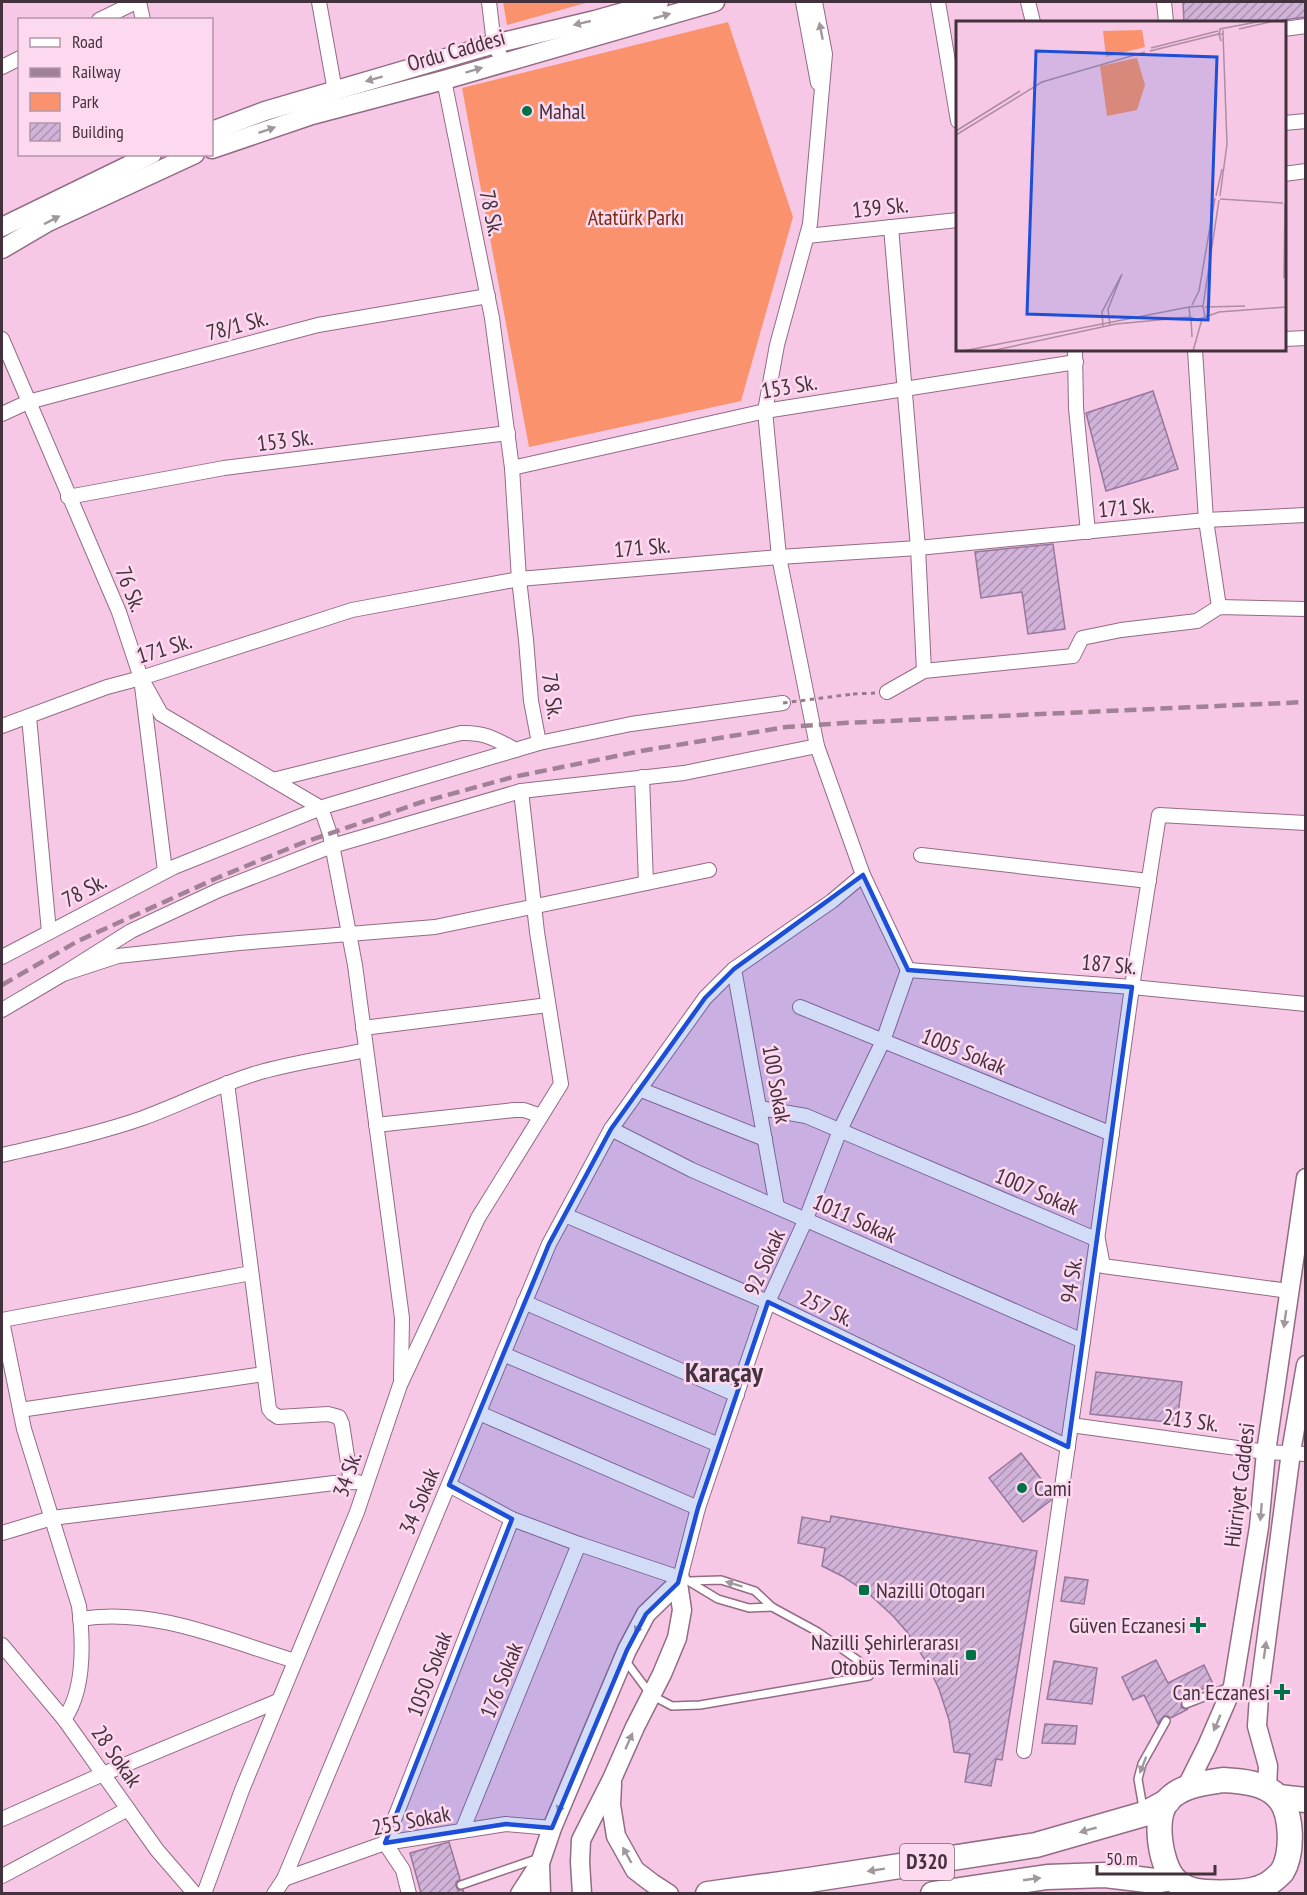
<svg xmlns="http://www.w3.org/2000/svg" width="1307" height="1895" font-family="'PT Sans Narrow',sans-serif">
	<style>
		.park { fill: #fa936d }
		.building { fill: url(#building-hatch); stroke: #96789c; stroke-width: 1.5 }
		.lines { fill: none; stroke-linecap: round; stroke-linejoin: round }
		.lane-casing { stroke: #936b85; stroke-width: 10 }
		.street-casing { stroke: #936b85; stroke-width: 16 }
		.secondary-casing { stroke: #936b85; stroke-width: 21 }
		.highway-casing { stroke: #936b85; stroke-width: 27 }
		.path { stroke: #98798c; stroke-width: 3; stroke-dasharray: 4.5 4.5; stroke-linecap: butt }
		.lane { stroke: #fff; stroke-width: 7 }
		.street { stroke: #fff; stroke-width: 14 }
		.secondary { stroke: #fff; stroke-width: 18 }
		.highway { stroke: #fff; stroke-width: 24 }
		.rail { stroke: #a18196; stroke-width: 4.5; stroke-dasharray: 12 6; stroke-linecap: butt }
		.path-bridge { stroke: #98798c; stroke-width: 3; stroke-dasharray: 4.5 4.5; stroke-linecap: butt }
		.oneway { fill: #a1989e }
		.marked { fill: #1d4ed8; fill-opacity: 0.2; stroke: #1d4ed8; stroke-width: 4.5; stroke-linejoin: round }
		.poi-dot { fill: #007049; stroke: #fdd9ef; stroke-width: 2 }
		.labels { text-anchor: middle; stroke-width: 5; stroke-linejoin: round; paint-order: stroke }
		.shield { fill: #fdd9ef; stroke: #7b6472; stroke-width: 1.5 }
		.shield-label { font-size: 21px; font-weight: bold; fill: #43323d }
		.street-label { font-size: 22px; fill: #43323d; stroke: #fdd9ef }
		.poi-label { font-size: 22px; fill: #43323d; stroke: #fdd9ef; text-anchor: start }
		.park-label { font-size: 22px; fill: #752c0e; stroke: #fdd9ef }
		.district-label { font-size: 28px; font-weight: bold; fill: #43323d; stroke: #fdd9ef }
		.inset-road { fill: none; stroke: #ae8ca2; stroke-width: 1.5 }
		.view { fill: #1d4ed8; fill-opacity: 0.15; stroke: #1d4ed8; stroke-width: 3 }
		.inset-edge { fill: none; stroke: #43323d; stroke-width: 3 }
	</style>
	<defs>
		<pattern id="building-hatch" width="6" height="6" patternUnits="userSpaceOnUse" patternTransform="scale(1.5)"><rect width="6" height="6" fill="#d1b2d8"/><path d="M-1 1l2-2M0 6l6-6M5 7l2-2" fill="none" stroke="#ab91b0"/></pattern>
	</defs>
	<rect width="100%" height="100%" fill="#f6c8e5"/>
	<g class="park">
		<polygon points="503,2 589,2 507,25"/>
		<polygon points="728,22 793,217 741,401 529,447 462,88"/>
	</g>
	<g class="building">
		<polygon points="1183,2 1305,2 1305,17 1283,20 1278,22 1184,22"/>
		<polygon points="1153,391 1178,469 1106,491 1086,413"/>
		<polygon points="1053,544 1065,629 1028,634 1022,592 981,598 975,552"/>
		<polygon points="1096,1372 1182,1382 1177,1423 1090,1414"/>
		<polygon points="1021,1453 1052,1493 1051,1500 1023,1522 989,1478"/>
		<polygon points="831,1516 1037,1551 1002,1760 996,1759 991,1786 965,1782 970,1754 954,1752 949,1720 939,1689 925,1660 907,1632 893,1616 869,1594 842,1576 822,1566 825,1548 798,1543 802,1517 830,1522"/>
		<polygon points="1065,1577 1088,1580 1084,1604 1061,1601"/>
		<polygon points="1156,1660 1168,1683 1204,1665 1213,1684 1183,1698 1181,1707 1185,1709 1188,1709 1171,1718 1168,1716 1164,1716 1158,1724 1144,1695 1133,1700 1122,1677"/>
		<polygon points="1054,1661 1097,1668 1092,1704 1047,1699"/>
		<polygon points="1045,1724 1077,1726 1075,1744 1042,1743"/>
		<polygon points="449,1842 460,1879 456,1882 456,1886 458,1890 463,1890 464,1893 421,1893 410,1853"/>
	</g>
	<g class="lines">
		<defs>
			<g id="lane">
				<polyline points="688,1581 718,1599 749,1608 772,1607"/>
				<polyline points="689,1581 721,1580 755,1591 772,1607 818,1632 859,1661"/>
				<polyline points="625,1660 651,1695 672,1706 700,1705 869,1676"/>
				<polyline points="1186,1704 1227,1688"/>
				<polyline points="1143,1808 1138,1779 1142,1764 1166,1721"/>
				<polyline points="461,1885 539,1858"/>
			</g>
			<g id="street">
				<polyline points="139,2 143,20"/>
				<polyline points="319,2 335,91"/>
				<polyline points="489,2 494,44 503,61"/>
				<polyline points="803,2 818,83"/>
				<polyline points="815,2 825,54 810,224 777,345 765,411 779,557 817,746 863,875 908,970"/>
				<polyline points="938,2 958,121"/>
				<polyline points="1028,2 1033,22"/>
				<polyline points="1164,2 1166,22"/>
				<polyline points="99,20 136,2"/>
				<polyline points="1284,29 1306,26"/>
				<polyline points="2,67 20,58"/>
				<polyline points="444,80 492,318 512,468 519,579 526,640 531,701 539,743"/>
				<polyline points="1284,123 1306,121"/>
				<polyline points="1284,174 1306,171"/>
				<polyline points="891,227 918,548 924,671"/>
				<polyline points="807,236 958,220"/>
				<polyline points="2,339 119,612 141,678 165,871"/>
				<polyline points="1284,339 1306,338"/>
				<polyline points="1075,350 1076,408 1088,532"/>
				<polyline points="1195,350 1206,520 1219,607"/>
				<polyline points="2,414 28,402 318,325 488,296"/>
				<polyline points="512,468 765,411 1076,362"/>
				<polyline points="68,497 224,468 508,433"/>
				<polyline points="141,678 161,714 321,808 330,834 355,965 402,1318 401,1379"/>
				<polyline points="887,692 924,671 1073,656 1082,638 1121,630 1197,621 1219,607 1306,609"/>
				<polyline points="29,717 49,932"/>
				<polyline points="2,726 107,687 141,678 352,610 519,579 779,557 918,548 1206,520 1306,515"/>
				<polyline points="642,777 646,883"/>
				<path d="M273,780L461,733C485,732 495,739 516,750"/>
				<polyline points="921,855 1149,881"/>
				<polyline points="2,957 174,867 326,806 539,743 631,724 783,703"/>
				<polyline points="734,969 777,1207"/>
				<polyline points="908,970 1132,987 1306,1004"/>
				<polyline points="63,974 131,931 219,890 332,846 521,791 684,773 817,746"/>
				<polyline points="800,1007 1112,1134"/>
				<polyline points="2,1010 63,974 118,956 239,943 435,927 709,870"/>
				<polyline points="363,1028 548,1005"/>
				<polyline points="227,1083 269,1409 272,1413 278,1417 328,1414 339,1417 342,1424 351,1482"/>
				<polyline points="639,1089 765,1139"/>
				<polyline points="760,1108 806,1116 1098,1240 1103,1266 1289,1291"/>
				<polyline points="376,1125 514,1110 524,1110 541,1116"/>
				<polyline points="611,1129 692,1170 1083,1341"/>
				<path d="M2,1155C49,1144 97,1134 143,1118C181,1104 216,1086 254,1074C290,1063 329,1058 366,1050"/>
				<polyline points="565,1215 768,1302 1068,1447"/>
				<polyline points="524,1302 737,1395"/>
				<polyline points="2,1320 251,1273"/>
				<path d="M2,1321L24,1429L79,1606C83,1640 85,1691 64,1719"/>
				<polyline points="503,1354 719,1445"/>
				<polyline points="20,1410 264,1374"/>
				<polyline points="479,1413 698,1508"/>
				<polyline points="1071,1425 1266,1452 1306,1454"/>
				<polyline points="449,1485 512,1519 579,1544 680,1578 698,1508 768,1302 806,1219 840,1130 883,1041 908,970"/>
				<polyline points="2,1533 52,1518 334,1483 358,1482"/>
				<path d="M80,1619C154,1607 226,1640 295,1661"/>
				<polyline points="2,1645 64,1719 157,1850 195,1894"/>
				<polyline points="1024,1751 1083,1341 1132,987 1159,815 1306,823"/>
				<polyline points="2,1819 103,1774 278,1701"/>
				<polyline points="462,1831 579,1544"/>
				<polyline points="2,1876 128,1809"/>
				<polyline points="284,1879 385,1843 506,1824 552,1828"/>
				<polyline points="204,1894 242,1790 357,1512 400,1385 478,1218 561,1084 537,932 521,791"/>
				<polyline points="274,1894 284,1879 549,1244 611,1129 705,998 734,969 832,901 863,875"/>
				<polyline points="409,1894 403,1870 385,1843 512,1519"/>
			</g>
			<g id="secondary">
				<polyline points="212,131 265,111 494,44 595,20 659,2"/>
				<polyline points="212,149 312,115 444,80 715,2"/>
				<polyline points="2,227 152,154"/>
				<polyline points="2,249 48,222 195,154"/>
				<polyline points="612,1784 611,1805 616,1836 635,1870 652,1883 669,1894"/>
				<polyline points="1186,1788 1207,1746 1233,1686 1259,1527 1266,1452 1306,1178"/>
				<polyline points="1267,1790 1268,1766 1257,1726 1259,1696 1291,1452 1306,1365"/>
				<polyline points="520,1894 540,1863"/>
				<polyline points="541,1894 540,1863 552,1828 627,1650 646,1614 678,1583"/>
				<polyline points="582,1894 580,1862 581,1840 612,1779 635,1727 662,1674 677,1638 682,1610 678,1583 680,1578"/>
			</g>
			<g id="highway">
				<path d="M1223,1780C1242,1781 1265,1783 1278,1797C1293,1813 1293,1854 1282,1872C1278,1876 1269,1884 1264,1886C1250,1893 1221,1893 1205,1892C1193,1891 1181,1888 1173,1878C1160,1861 1153,1817 1168,1800C1182,1785 1204,1783 1223,1780Z"/>
				<polyline points="1278,1797 1306,1800"/>
				<polyline points="708,1894 809,1880 1036,1845 1144,1814 1168,1801"/>
				<polyline points="933,1894 1047,1877 1105,1875 1155,1881 1173,1878"/>
			</g>
		</defs>
		<use href="#lane" class="lane-casing"/>
		<use href="#street" class="street-casing"/>
		<use href="#secondary" class="secondary-casing"/>
		<use href="#highway" class="highway-casing"/>
		<polyline class="path" points="853,694 875,693"/>
		<use href="#lane" class="lane"/>
		<use href="#street" class="street"/>
		<use href="#secondary" class="secondary"/>
		<use href="#highway" class="highway"/>
		<polyline class="rail" points="2,985 78,941 217,878 302,843 422,802 513,777 641,751 786,727 844,723 1306,702"/>
		<polyline class="path-bridge" points="783,703 853,694"/>
	</g>
	<defs><path id="oneway-solid" d="M-6-.8H1V-3.2L6.5 0L1 3.2V.8H-6Z" transform="scale(1.5)"/></defs>
	<g class="oneway">
		<use href="#oneway-solid" transform="translate(662 16) rotate(-16)"/>
		<use href="#oneway-solid" transform="translate(582 23) rotate(167)"/>
		<use href="#oneway-solid" transform="translate(821 31) rotate(-101)"/>
		<use href="#oneway-solid" transform="translate(474 70) rotate(-17)"/>
		<use href="#oneway-solid" transform="translate(374 79) rotate(164)"/>
		<use href="#oneway-solid" transform="translate(267 130) rotate(-19)"/>
		<use href="#oneway-solid" transform="translate(52 220) rotate(-27)"/>
		<use href="#oneway-solid" transform="translate(1285 1319) rotate(98)"/>
		<use href="#oneway-solid" transform="translate(1261 1512) rotate(95)"/>
		<use href="#oneway-solid" transform="translate(734 1584) rotate(-163)"/>
		<use href="#oneway-solid" transform="translate(639 1626) rotate(118)"/>
		<use href="#oneway-solid" transform="translate(1265 1650) rotate(-82)"/>
		<use href="#oneway-solid" transform="translate(1217 1723) rotate(113)"/>
		<use href="#oneway-solid" transform="translate(629 1741) rotate(-66)"/>
		<use href="#oneway-solid" transform="translate(1143 1765) rotate(111)"/>
		<use href="#oneway-solid" transform="translate(561 1805) rotate(113)"/>
		<use href="#oneway-solid" transform="translate(1088 1830) rotate(164)"/>
		<use href="#oneway-solid" transform="translate(627 1855) rotate(-119)"/>
		<use href="#oneway-solid" transform="translate(876 1870) rotate(171)"/>
		<use href="#oneway-solid" transform="translate(1032 1879) rotate(-8)"/>
	</g>
	<path class="marked" d="M863,875L908,970L1132,987L1068,1447L768,1302L698,1508L678,1583L646,1614L627,1650L552,1828L506,1824L385,1843L512,1519L449,1485L549,1244L611,1129L705,998L734,969Z"/>
	<g class="poi-dot">
		<circle cx="527" cy="111" r="6"/>
		<circle cx="1022" cy="1488" r="6"/>
		<rect x="858" y="1584" width="12" height="12" rx="3"/>
		<path d="M1195 1616h6v6h6v6h-6v6h-6v-6h-6v-6h6z"/>
		<rect x="965" y="1649" width="12" height="12" rx="3"/>
		<path d="M1279 1683h6v6h6v6h-6v6h-6v-6h-6v-6h6z"/>
	</g>
	<g class="labels">
		<rect class="shield" x="900" y="1844" width="54" height="36" rx="4.5"/>
		<g class="shield-label">
			<text x="927" y="1869">D320</text>
		</g>
		<g class="street-label">
			<text transform="translate(456 50) rotate(-16)" y="8">Ordu Caddesi</text>
			<text transform="translate(880 207) rotate(-6)" y="8">139 Sk.</text>
			<text transform="translate(492 213) rotate(78)" y="8">78 Sk.</text>
			<text transform="translate(237 325) rotate(-15)" y="8">78/1 Sk.</text>
			<text transform="translate(789 386) rotate(-10)" y="8">153 Sk.</text>
			<text transform="translate(285 440) rotate(-7)" y="8">153 Sk.</text>
			<text transform="translate(1126 507) rotate(-5)" y="8">171 Sk.</text>
			<text transform="translate(642 547) rotate(-5)" y="8">171 Sk.</text>
			<text transform="translate(131 589) rotate(68)" y="8">76 Sk.</text>
			<text transform="translate(164 648) rotate(-17)" y="8">171 Sk.</text>
			<text transform="translate(553 696) rotate(82)" y="8">78 Sk.</text>
			<text transform="translate(84 890) rotate(-28)" y="8">78 Sk.</text>
			<text transform="translate(1109 964) rotate(5)" y="8">187 Sk.</text>
			<text transform="translate(964 1051) rotate(22)" y="8">1005 Sokak</text>
			<text transform="translate(777 1084) rotate(80)" y="8">100 Sokak</text>
			<text transform="translate(1037 1191) rotate(23)" y="8">1007 Sokak</text>
			<text transform="translate(855 1218) rotate(24)" y="8">1011 Sokak</text>
			<text transform="translate(764 1262) rotate(-66)" y="8">92 Sokak</text>
			<text transform="translate(1071 1280) rotate(-82)" y="8">94 Sk.</text>
			<text transform="translate(827 1308) rotate(26)" y="8">257 Sk.</text>
			<text transform="translate(1191 1420) rotate(8)" y="8">213 Sk.</text>
			<text transform="translate(347 1474) rotate(-71)" y="8">34 Sk.</text>
			<text transform="translate(1239 1485) rotate(-83)" y="8">Hürriyet Caddesi</text>
			<text transform="translate(419 1501) rotate(-67)" y="8">34 Sokak</text>
			<text transform="translate(429 1674) rotate(-69)" y="8">1050 Sokak</text>
			<text transform="translate(501 1680) rotate(-68)" y="8">176 Sokak</text>
			<text transform="translate(117 1756) rotate(55)" y="8">28 Sokak</text>
			<text transform="translate(411 1820) rotate(-11)" y="8">255 Sokak</text>
		</g>
		<g class="poi-label">
			<text x="539" y="119">Mahal</text>
			<text x="1034" y="1496">Cami</text>
			<text x="876" y="1598">Nazilli Otogarı</text>
			<text x="1186" y="1633" text-anchor="end">Güven Eczanesi</text>
			<text x="959" y="1650" text-anchor="end">Nazilli Şehirlerarası<tspan x="959" dy="25">Otobüs Terminali</tspan></text>
			<text x="1270" y="1700" text-anchor="end">Can Eczanesi</text>
		</g>
		<g class="park-label">
			<text x="636" y="225">Atatürk Parkı</text>
		</g>
		<g class="district-label">
			<text x="724" y="1382">Karaçay</text>
		</g>
	</g>
	<g transform="translate(956 21)">
		<rect width="330" height="330" fill="#f6c8e5"/>
		<path d="M186,9L189,26L150,36L147,10ZM181,37L189,64L181,89L151,95L144,45Z" fill="#fa936d"/>
		<path class="inset-road" d="M283,8L318,0M267,9V13H263L264,8L306,0M195,27L262,10M194,30L263,13L265,20M0,110L64,70M0,114L86,61L189,31M260,175L266,148M264,175L271,123L267,13M264,178L327,182M328,257L329,183M236,284L243,270L259,177M247,285L263,179M249,286L289,285M249,296L247,285L233,286L234,296L241,299L263,291L330,286M235,297L236,316M154,304L152,288L166,253M147,305L146,291L166,253M7,330L233,286M35,330L160,303L234,296M237,330L246,298"/>
		<path class="view" d="M80,30L261,36L252,299L71,293Z"/>
		<rect width="330" height="330" class="inset-edge"/>
	</g>
	<rect width="1307" height="1895" fill="none" stroke="#43323d" stroke-width="6"/>
	<rect x="18" y="18" width="195" height="138" fill="#fdd9ef" stroke="#b396a8" stroke-width="1.5"/>
	<rect x="30" y="38" width="30" height="9" fill="#ffffff" stroke="#b396a8" stroke-width="1.5"/>
	<text x="72" y="48" font-size="18" fill="#43323d">Road</text>
	<rect x="30" y="68" width="30" height="9" fill="#a18196" stroke="#b396a8" stroke-width="1.5"/>
	<text x="72" y="78" font-size="18" fill="#43323d">Railway</text>
	<rect x="30" y="93" width="30" height="18" fill="#fa936d" stroke="#b396a8" stroke-width="1.5"/>
	<text x="72" y="108" font-size="18" fill="#43323d">Park</text>
	<rect x="30" y="123" width="30" height="18" fill="url(#building-hatch)" stroke="#b396a8" stroke-width="1.5"/>
	<text x="72" y="138" font-size="18" fill="#43323d">Building</text>
	<path d="M1097 1865v9h118v-9" fill="none" stroke="#43323d" stroke-width="3"/>
	<text x="1106" y="1865" font-size="18" fill="#43323d" stroke="#fdd9ef" stroke-width="4.5" paint-order="stroke">50 m</text>
</svg>
